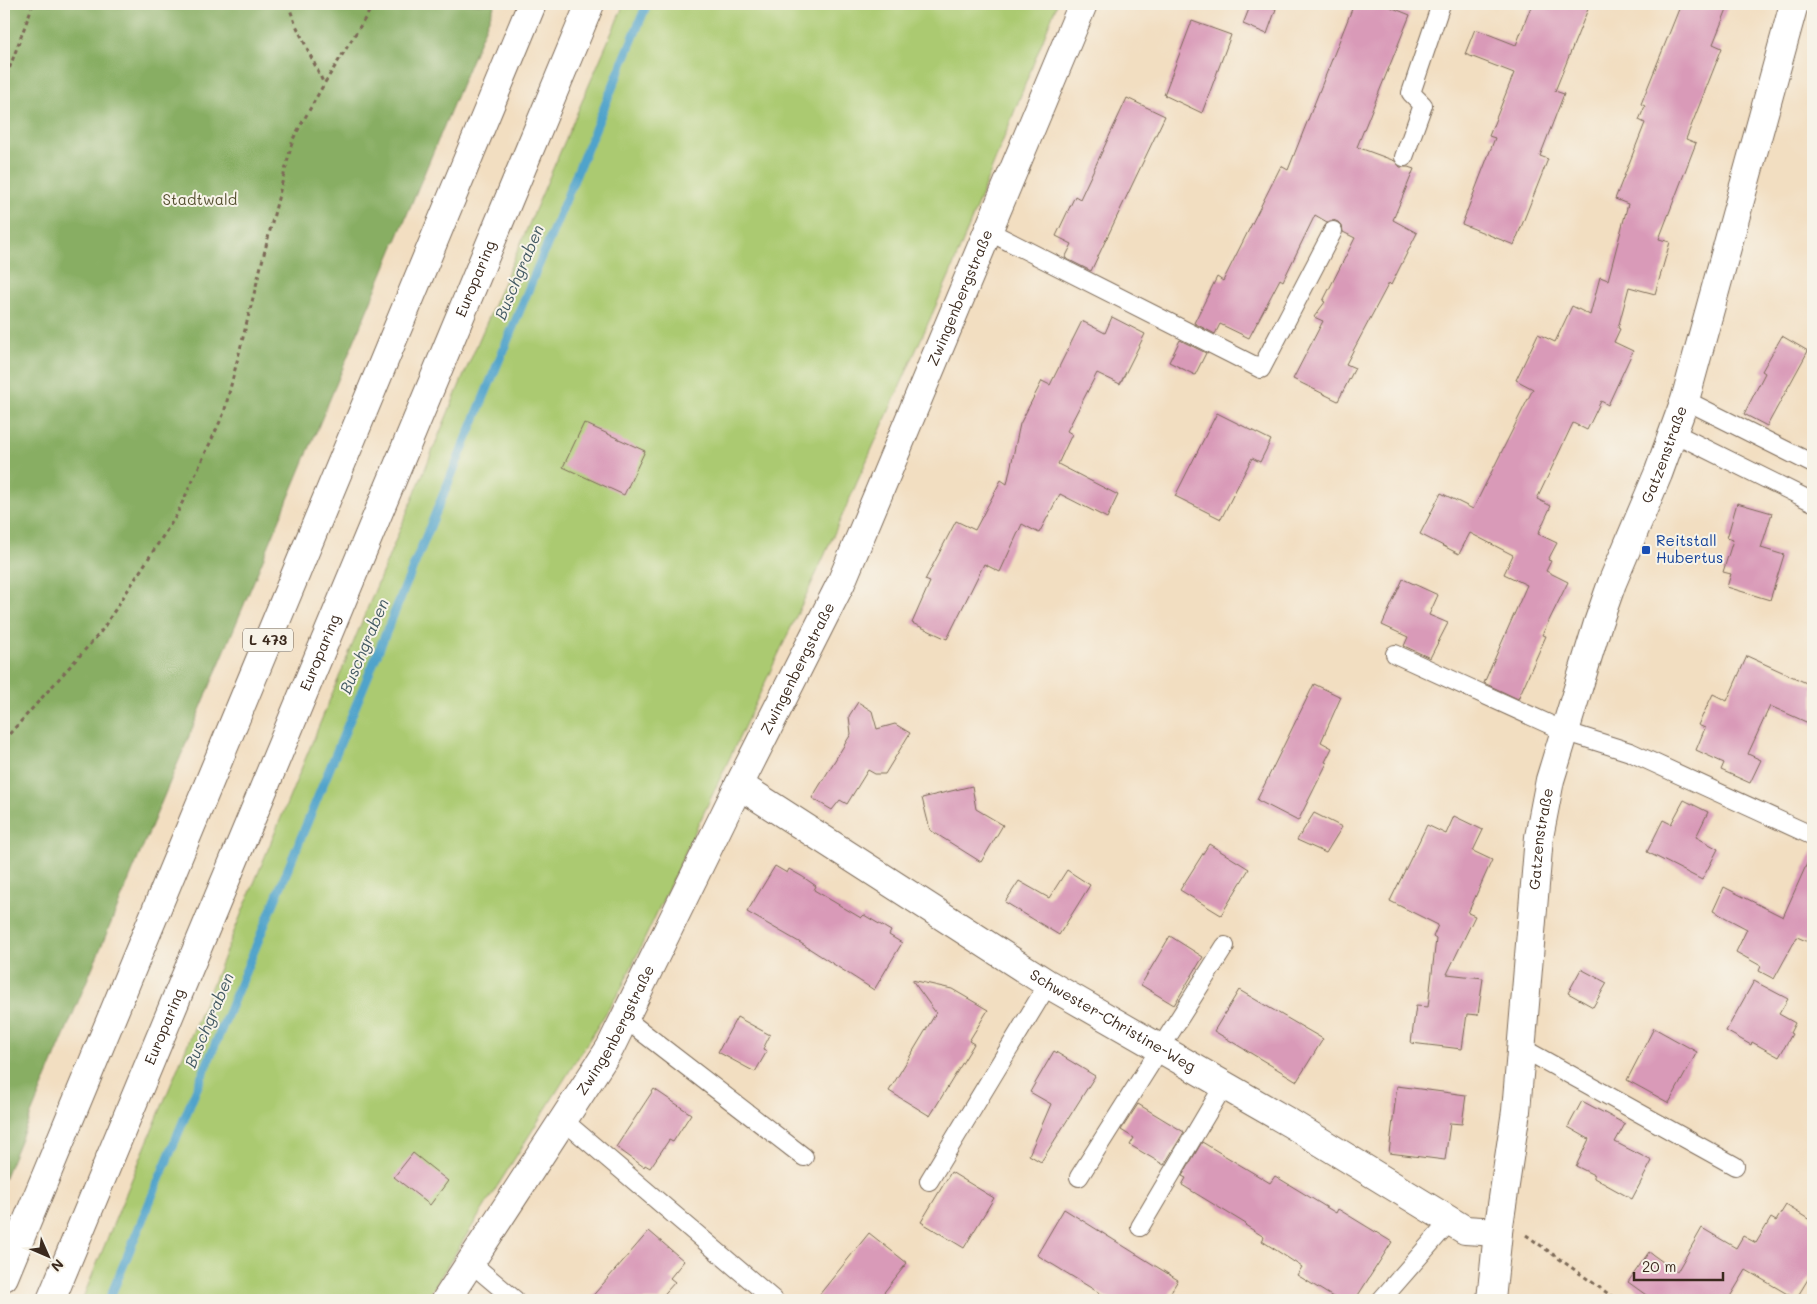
<svg xmlns="http://www.w3.org/2000/svg" width="1817" height="1304" font-family="Mali,sans-serif">
	<style>
		.green { fill: #abca71; stroke: #737a48 }
		.forest { fill: #88ae63; stroke: #626c40 }
		.lines { fill: none; stroke-linecap: round; stroke-linejoin: round }
		.stream { stroke: #50a3cb; stroke-width: 9 }
		.building { fill: #d99ab8 }
		.lane-casing { stroke: #7b6957; stroke-width: 20 }
		.street-casing { stroke: #7b6957; stroke-width: 30 }
		.primary-casing { stroke: #7b6957; stroke-width: 30 }
		.path { stroke: #7b6957; stroke-width: 3; stroke-dasharray: 4 4; stroke-linecap: butt }
		.lane { stroke: #fff; stroke-width: 18 }
		.street { stroke: #fff; stroke-width: 28 }
		.primary { stroke: #fff; stroke-width: 28 }
		.transit-dot { fill: #1a4fb4; stroke: #f7f3e8; stroke-width: 2 }
		.labels { text-anchor: middle; stroke-width: 4; stroke-linejoin: round; paint-order: stroke }
		.shield { fill: #f7f3e8; stroke: #73665b; stroke-width: 1 }
		.shield-label { font-size: 14px; font-weight: bold; fill: #3b2a1e }
		.park-label { font-size: 15px; fill: #575233; stroke: #f7f3e8 }
		.street-label { font-size: 15px; fill: #3b2a1e; stroke: #f7f3e8 }
		.transit-label { font-size: 15px; fill: #164399; stroke: #f7f3e8; text-anchor: start }
		.water-label { font-size: 16px; font-style: italic; fill: #435a63; stroke: #f7f3e8 }
	</style>
	<rect width="100%" height="100%" fill="#f7f3e8"/>
	<filter id="ink" filterUnits="userSpaceOnUse"><feTurbulence type="fractalNoise" baseFrequency=".02" numOctaves="2"/><feDisplacementMap in="SourceGraphic" scale="10" xChannelSelector="R" yChannelSelector="G"/><feConvolveMatrix kernelMatrix="1 2 1 2 8 2 1 2 1" color-interpolation-filters="sRGB"/></filter>
	<filter id="wash" filterUnits="userSpaceOnUse"><feTurbulence type="fractalNoise" baseFrequency=".0096" numOctaves="4" result="noise"/><feDisplacementMap in="SourceGraphic" scale="20" xChannelSelector="R" yChannelSelector="G"/><feGaussianBlur stdDeviation="1.12" result="paint"/><feColorMatrix in="noise" values="0 0 0 0 0 0 0 0 0 0 0 0 0 0 0 0 0 1.4 0 .05"/><feComposite in="paint" operator="in"/></filter>
	<g filter="url(#wash)">
		<rect width="100%" height="100%" fill="#f2dec1"/>
		<polygon class="green" points="624,4 1057,4 950,274 817,572 621,989 426,1300 82,1300 460,384"/>
		<polygon class="forest" points="4,4 495,4 4,1179"/>
		<g class="lines">
			<polyline class="stream" points="109,1300 647,4"/>
		</g>
		<g id="blocks">
			<g class="building">
				<polygon points="1251,4 1263,4 1276,9 1267,34 1243,24"/>
				<polygon points="1354,4 1383,4 1410,15 1357,147 1395,161 1400,167 1408,167 1414,169 1393,220 1417,233 1391,285 1389,283 1346,364 1355,368 1338,401 1293,379 1323,321 1314,317 1325,302 1323,301 1355,238 1343,232 1342,226 1338,222 1333,220 1327,222 1315,215 1283,281 1280,279 1249,338 1220,324 1215,334 1194,323 1217,277 1223,281 1281,166 1288,170"/>
				<polygon points="1532,4 1590,4 1555,91 1564,94 1540,156 1548,159 1514,245 1462,224 1495,138 1489,136 1514,73 1465,54 1475,29 1516,45"/>
				<polygon points="1681,4 1729,4 1713,44 1722,48 1686,139 1696,143 1659,239 1670,242 1655,294 1629,287 1618,328 1620,329 1614,342 1633,351 1608,405 1601,401 1587,430 1573,423 1537,499 1551,506 1538,534 1557,543 1548,560 1551,561 1546,571 1568,582 1542,635 1546,636 1518,699 1484,683 1527,585 1504,574 1513,555 1470,533 1459,554 1420,534 1441,493 1473,509 1533,389 1516,380 1538,334 1555,342 1572,306 1590,315 1600,277 1608,280 1628,204 1615,199 1645,123 1639,120 1645,106 1641,104"/>
				<polygon points="1192,21 1231,35 1202,113 1164,95"/>
				<polygon points="1127,98 1165,116 1091,271 1065,258 1072,244 1056,236 1075,196 1080,199"/>
				<polygon points="1112,317 1145,334 1120,384 1097,373 1067,431 1072,434 1058,464 1118,495 1107,518 1060,494 1039,533 1022,524 1000,572 984,564 947,639 912,623 930,582 925,580 956,521 975,530 1001,480 1007,484 1020,424 1042,381 1050,385 1082,321 1105,333"/>
				<polygon points="1782,336 1808,351 1767,426 1744,414 1765,373 1762,371"/>
				<polygon points="1180,340 1206,353 1195,375 1169,362"/>
				<polygon points="1217,413 1271,440 1260,462 1252,458 1221,519 1175,496"/>
				<polygon points="584,423 645,451 624,495 563,467"/>
				<polygon points="1737,503 1772,513 1761,548 1784,555 1770,600 1727,587 1731,574 1723,572 1733,540 1727,538"/>
				<polygon points="1403,579 1438,595 1429,615 1448,623 1430,658 1404,646 1408,637 1382,625"/>
				<polygon points="1747,656 1813,686 1813,725 1770,706 1748,754 1761,760 1750,783 1721,770 1724,763 1696,750 1705,728 1698,725 1713,694 1727,701"/>
				<polygon points="1314,684 1341,697 1321,742 1332,748 1325,762 1327,763 1298,821 1257,800"/>
				<polygon points="858,702 872,711 877,729 895,724 910,733 885,774 875,774 868,770 847,804 840,800 832,810 812,798 851,734 849,716"/>
				<polygon points="972,786 976,809 1003,825 981,862 930,830 922,798"/>
				<polygon points="1684,800 1708,812 1696,837 1718,849 1702,880 1647,852 1663,820 1671,824"/>
				<polygon points="1314,813 1342,827 1326,853 1297,840"/>
				<polygon points="1454,816 1483,830 1473,851 1492,860 1468,913 1475,916 1447,974 1483,978 1478,1015 1467,1014 1462,1049 1411,1043 1416,1006 1428,1007 1436,939 1433,937 1438,925 1390,901 1427,825 1446,834"/>
				<polygon points="1209,844 1249,869 1221,915 1180,890"/>
				<polygon points="1813,850 1813,944 1797,937 1774,979 1759,971 1761,966 1736,952 1747,929 1713,911 1724,887 1783,917"/>
				<polygon points="775,866 787,873 789,869 803,877 816,886 814,890 861,918 864,915 891,931 889,935 902,943 874,990 799,942 747,912"/>
				<polygon points="1067,870 1090,885 1059,935 1005,902 1019,881 1049,898"/>
				<polygon points="1170,936 1203,957 1174,1005 1141,985"/>
				<polygon points="1581,969 1607,983 1593,1007 1568,993"/>
				<polygon points="912,980 952,989 988,1010 969,1041 974,1044 930,1116 889,1091 936,1013"/>
				<polygon points="1754,981 1788,999 1779,1014 1795,1023 1790,1033 1792,1034 1779,1057 1752,1042 1751,1045 1726,1031"/>
				<polygon points="1239,990 1323,1039 1297,1081 1214,1031"/>
				<polygon points="737,1017 770,1035 763,1049 767,1051 755,1072 718,1052"/>
				<polygon points="1654,1028 1697,1052 1669,1103 1627,1080"/>
				<polygon points="1054,1051 1095,1076 1041,1162 1029,1155 1051,1104 1030,1092"/>
				<polygon points="1397,1086 1466,1095 1462,1124 1450,1123 1445,1160 1389,1153"/>
				<polygon points="654,1089 691,1114 673,1142 669,1140 650,1168 645,1165 644,1167 616,1147"/>
				<polygon points="1582,1101 1625,1124 1615,1142 1652,1161 1632,1199 1594,1178 1594,1175 1576,1166 1589,1139 1568,1127"/>
				<polygon points="1138,1104 1184,1132 1164,1165 1130,1145 1134,1138 1121,1130"/>
				<polygon points="1202,1142 1270,1183 1275,1176 1336,1213 1338,1209 1392,1242 1355,1300 1338,1300 1297,1275 1302,1267 1262,1241 1264,1237 1245,1225 1246,1224 1182,1185 1186,1178 1182,1176"/>
				<polygon points="413,1153 448,1181 430,1205 394,1177"/>
				<polygon points="951,1172 994,1198 964,1248 921,1222"/>
				<polygon points="1786,1205 1813,1222 1813,1271 1796,1299 1746,1270 1728,1300 1653,1300 1628,1282 1649,1252 1677,1272 1702,1228 1736,1248 1743,1236 1756,1243 1771,1218 1776,1221"/>
				<polygon points="1064,1209 1178,1280 1166,1300 1111,1300 1037,1255"/>
				<polygon points="649,1231 684,1261 670,1278 675,1282 659,1300 589,1300"/>
				<polygon points="869,1233 907,1263 878,1300 815,1300"/>
			</g>
		</g>
	</g>
	<g filter="url(#ink)">
		<use href="#blocks" fill-opacity="0" stroke="#7b6957" stroke-width="1"/>
		<g class="lines">
			<defs>
				<g id="lane">
					<polyline points="1404,157 1423,105 1411,93 1441,4"/>
					<polyline points="988,231 1261,369 1333,231"/>
					<polyline points="1685,400 1813,464"/>
					<polyline points="1674,433 1813,502"/>
					<polyline points="1395,654 1564,731 1630,752 1813,836"/>
					<polyline points="624,1018 804,1157"/>
					<polyline points="1522,1048 1735,1166"/>
					<polyline points="563,1120 774,1300"/>
					<polyline points="1079,1177 1225,946"/>
					<polyline points="929,1181 1048,984"/>
					<polyline points="1140,1227 1224,1085"/>
					<polyline points="470,1262 515,1300"/>
					<polyline points="1381,1300 1450,1221"/>
				</g>
				<g id="street">
					<path id="s1" d="M739,785L1048,984L1290,1123L1465,1230L1498,1232"/>
					<path id="s2" d="M446,1300L610,1048L739,785L841,583L1083,4"/>
					<path id="s3" d="M1491,1300L1498,1232L1516,1111L1539,837L1550,780L1598,623L1612,583L1658,474L1685,400L1794,4"/>
				</g>
				<g id="primary">
					<polyline points="4,1277 532,4"/>
					<path id="s4" d="M51,1300L590,4"/>
				</g>
			</defs>
			<use href="#lane" class="lane-casing"/>
			<use href="#street" class="street-casing"/>
			<use href="#primary" class="primary-casing"/>
			<g class="path">
				<polyline points="288,4 295,23 324,84"/>
				<polyline points="4,83 33,4"/>
				<polyline points="4,740 100,633 176,516 224,413 293,139 324,84 374,4"/>
				<polyline points="1526,1235 1617,1300"/>
			</g>
			<use href="#lane" class="lane"/>
			<use href="#street" class="street"/>
			<use href="#primary" class="primary"/>
		</g>
	</g>
	<rect class="transit-dot" x="1641" y="545" width="10" height="10" rx="2.5"/>
	<g class="labels">
		<rect class="shield" x="243" y="628.5" width="50" height="23" rx="4"/>
		<g class="shield-label">
			<text x="268" y="645">L 473</text>
		</g>
		<g class="park-label">
			<text x="200" y="205">Stadtwald</text>
		</g>
		<g class="street-label">
			<text dy="5" stroke="none"><textPath href="#s4" startOffset="1106">Europaring</textPath></text>
			<text dy="5" stroke="none"><textPath href="#s2" startOffset="1129">Zwingenbergstraße</textPath></text>
			<text dy="5" stroke="none"><textPath href="#s3" startOffset="869">Gatzenstraße</textPath></text>
			<text dy="5" stroke="none"><textPath href="#s4" startOffset="701">Europaring</textPath></text>
			<text dy="5" stroke="none"><textPath href="#s2" startOffset="724">Zwingenbergstraße</textPath></text>
			<text dy="5" stroke="none"><textPath href="#s3" startOffset="464">Gatzenstraße</textPath></text>
			<text dy="5" stroke="none"><textPath href="#s1" startOffset="442">Schwester-Christine-Weg</textPath></text>
			<text dy="5" stroke="none"><textPath href="#s4" startOffset="296">Europaring</textPath></text>
			<text dy="5" stroke="none"><textPath href="#s2" startOffset="319">Zwingenbergstraße</textPath></text>
		</g>
		<g class="transit-label">
			<text x="1656" y="546">Reitstall<tspan x="1656" dy="17">Hubertus</tspan></text>
		</g>
		<g class="water-label">
			<text transform="translate(519 272) rotate(-67)" y="6">Buschgraben</text>
			<text transform="translate(364 646) rotate(-67)" y="6">Buschgraben</text>
			<text transform="translate(209 1020) rotate(-67)" y="6">Buschgraben</text>
		</g>
	</g>
	<rect width="1817" height="1304" fill="none" stroke="#f7f3e8" stroke-width="20"/>
	<g transform="translate(48 1256) rotate(135)" stroke="#f7f3e8" stroke-width="4" paint-order="stroke">
	<path d="M0-4L9 19L0 12L-9 19Z" fill="#3b2a1e"/>
	<text y="-8" font-size="14" font-weight="bold" text-anchor="middle" fill="#3b2a1e">N</text>
	</g>
	<path d="M1634 1272v8h89v-8" fill="none" stroke="#3b2a1e" stroke-width="2.5"/>
	<text x="1642" y="1272" font-size="15" fill="#3b2a1e" stroke="#f7f3e8" stroke-width="4" paint-order="stroke">20 m</text>
</svg>
